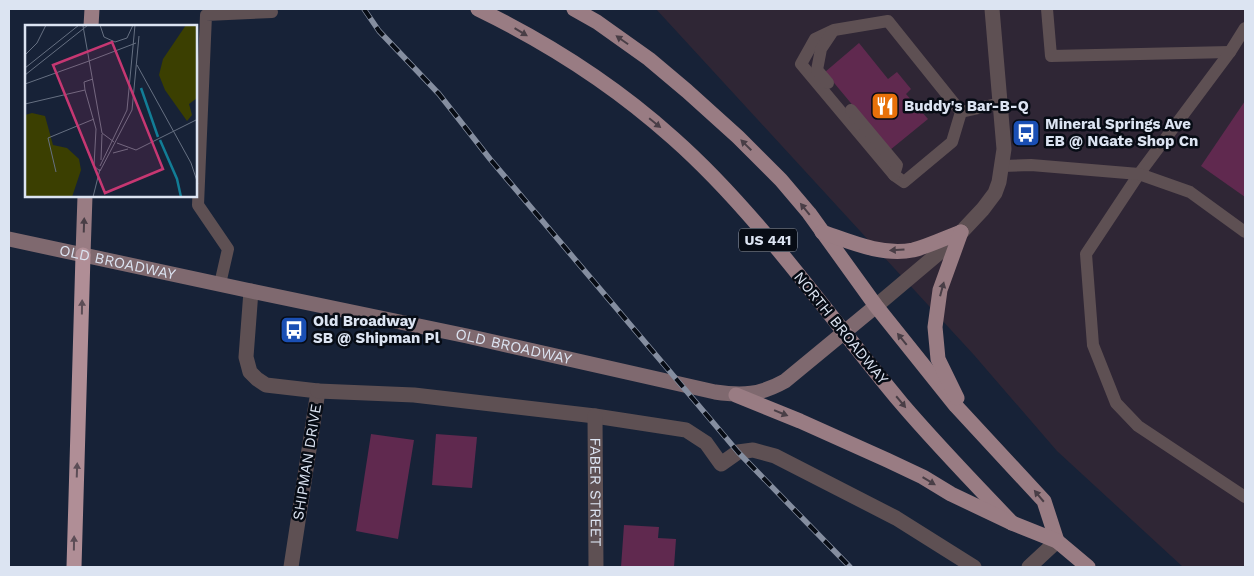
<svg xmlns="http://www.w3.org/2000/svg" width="1254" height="576" font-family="'Work Sans',sans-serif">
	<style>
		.commercial { fill: #2f2635 }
		.building { fill: #60294f }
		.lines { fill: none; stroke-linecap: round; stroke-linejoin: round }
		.service { stroke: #5e5053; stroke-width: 12 }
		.minor { stroke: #5e5053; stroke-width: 15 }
		.tertiary { stroke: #5e5053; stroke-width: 15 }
		.secondary { stroke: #7f696f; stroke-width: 15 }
		.primary { stroke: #997c83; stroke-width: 15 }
		.motorway { stroke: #b08e96; stroke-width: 15 }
		.rail-casing { stroke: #858ea0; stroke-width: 5.5 }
		.rail { stroke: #070c15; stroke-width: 4; stroke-dasharray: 11; stroke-linecap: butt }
		.oneway { fill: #493e46 }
		.oneway2 { fill: #5c4d56 }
		.labels { text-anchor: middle; stroke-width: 5; stroke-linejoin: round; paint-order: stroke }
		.shield { fill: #070c15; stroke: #9ca3b0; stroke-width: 1 }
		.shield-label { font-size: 14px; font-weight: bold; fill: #dce4f2 }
		.poi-label { font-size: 15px; font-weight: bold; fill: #dce4f2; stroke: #070c15; text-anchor: start }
		.street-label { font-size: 15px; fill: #dce4f2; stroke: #070c15 }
		.inset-river { fill: none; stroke: #127d96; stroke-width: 2.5 }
		.inset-road { fill: none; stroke: #667082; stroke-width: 1 }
		.view { fill: #c63772; fill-opacity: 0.15; stroke: #c63772; stroke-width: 2.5 }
		.inset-edge { fill: none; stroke: #dce4f2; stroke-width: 2.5 }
	</style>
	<rect width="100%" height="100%" fill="#172237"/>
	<polygon class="commercial" points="656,9 1245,9 1245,567 1183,567 1057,451 974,355"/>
	<g class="building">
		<polygon points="859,43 888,79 897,72 911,89 906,94 928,119 890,150 825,72"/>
		<polygon points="1245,101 1245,197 1201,166"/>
		<polygon points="371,434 414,440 398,539 356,531"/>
		<polygon points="436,434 477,437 472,488 432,485"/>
		<polygon points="624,525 659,527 658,538 676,539 674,567 621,567"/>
	</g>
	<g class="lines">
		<g class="service">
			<polyline points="1047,9 1051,56 1230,52"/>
			<polygon points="888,21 961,112 952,142 904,182 894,175 801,64 815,39 834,30"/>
			<polyline points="1245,28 1230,52 1139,174 1086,254 1093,345 1116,403 1138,426 1245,497"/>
			<polyline points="828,83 817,70 821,49 833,31"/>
			<polyline points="851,110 897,165 894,175"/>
			<polyline points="961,112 1001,103"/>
			<polyline points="1002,166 1031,165 1139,174 1190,192 1245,232"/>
			<polyline points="220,284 228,249 198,205 206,15 272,12"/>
		</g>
		<g class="minor">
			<polyline points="251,291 246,357 250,372 257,379 266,385 318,391 291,567"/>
			<polyline points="318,391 414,395 595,416 686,430 706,443 721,464 738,452 753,450 775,456 896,518 974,567"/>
			<path id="s1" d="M595,416L596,567"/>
			<polyline points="1029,567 1057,541"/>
		</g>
		<polyline class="tertiary" points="876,306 953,241 983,209 995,193 999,182 1004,149 992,9"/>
		<path class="secondary" id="s2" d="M9,239L251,291L467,336L715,392C743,396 760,395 785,381L876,306"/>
		<g class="primary">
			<path d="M478,9C548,43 615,86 673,138C759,214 828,316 902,404C937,445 975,484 1012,523"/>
			<polyline points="574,9 597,22 649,59 687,91 738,137 781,180 809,213 876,306 956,406 1044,501 1057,541"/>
			<polyline points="91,26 92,9"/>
			<path d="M822,232C851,242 882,256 913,250C929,246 945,238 961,232"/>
			<polyline points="83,255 85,196"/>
			<polyline points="736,395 800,421 887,460 923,477 951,494 1012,523 1057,541 1088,567"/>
			<polyline points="957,398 938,359 935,327 940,290 961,232"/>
		</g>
		<polyline class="motorway" points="74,567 83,255"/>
		<defs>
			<polyline id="rail" points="364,9 379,31 439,94 490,159 738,452 850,567"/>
		</defs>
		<use href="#rail" class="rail-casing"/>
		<use href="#rail" class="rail"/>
	</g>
	<defs><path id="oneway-solid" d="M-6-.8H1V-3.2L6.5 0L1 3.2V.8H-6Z" transform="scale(1.25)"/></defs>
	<g class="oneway">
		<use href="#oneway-solid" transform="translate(521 32) rotate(31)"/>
		<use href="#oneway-solid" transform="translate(622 40) rotate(-145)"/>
		<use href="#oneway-solid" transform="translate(655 123) rotate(39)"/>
		<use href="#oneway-solid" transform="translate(746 145) rotate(-135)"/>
		<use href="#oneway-solid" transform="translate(805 209) rotate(-129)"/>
		<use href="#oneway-solid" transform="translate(84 225) rotate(-88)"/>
		<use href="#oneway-solid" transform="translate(897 250) rotate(177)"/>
		<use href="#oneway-solid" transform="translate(942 289) rotate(-75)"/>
		<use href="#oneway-solid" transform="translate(902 339) rotate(-129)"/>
		<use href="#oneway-solid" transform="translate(901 402) rotate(50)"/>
		<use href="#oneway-solid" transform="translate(781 413) rotate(22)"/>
		<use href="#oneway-solid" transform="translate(929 481) rotate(31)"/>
		<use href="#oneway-solid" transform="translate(1039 496) rotate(-130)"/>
	</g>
	<g class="oneway2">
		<use href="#oneway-solid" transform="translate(82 307) rotate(-89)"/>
		<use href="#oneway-solid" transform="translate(77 470) rotate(-88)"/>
		<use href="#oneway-solid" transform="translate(74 543) rotate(-89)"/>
	</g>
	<defs>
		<symbol id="restaurant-square" viewBox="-11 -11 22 22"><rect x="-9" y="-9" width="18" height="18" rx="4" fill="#e8710a" stroke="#070c15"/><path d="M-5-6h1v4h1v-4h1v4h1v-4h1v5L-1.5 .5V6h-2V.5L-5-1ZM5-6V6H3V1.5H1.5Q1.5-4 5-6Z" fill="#fff"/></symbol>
		<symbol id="bus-square" viewBox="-11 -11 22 22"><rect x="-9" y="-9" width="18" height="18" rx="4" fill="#1a4fb4" stroke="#070c15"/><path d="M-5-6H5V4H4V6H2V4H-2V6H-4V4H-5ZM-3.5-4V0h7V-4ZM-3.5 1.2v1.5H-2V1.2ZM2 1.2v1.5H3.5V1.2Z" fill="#fff"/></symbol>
	</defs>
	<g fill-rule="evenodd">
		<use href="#restaurant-square" x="869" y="90" width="32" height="32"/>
		<use href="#bus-square" x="1010" y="117" width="32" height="32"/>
		<use href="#bus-square" x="278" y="314" width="32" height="32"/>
	</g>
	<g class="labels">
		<rect class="shield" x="739" y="228.5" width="58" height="23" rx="4"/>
		<g class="shield-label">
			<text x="768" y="245">US 441</text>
		</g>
		<g class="poi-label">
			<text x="904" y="111">Buddy's Bar-B-Q</text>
			<text x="1045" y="129">Mineral Springs Ave<tspan x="1045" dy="17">EB @ NGate Shop Cn</tspan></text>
			<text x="313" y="326">Old Broadway<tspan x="313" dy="17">SB @ Shipman Pl</tspan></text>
		</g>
		<g class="street-label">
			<text dy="5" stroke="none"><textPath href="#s2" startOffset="111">OLD BROADWAY</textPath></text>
			<text transform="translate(841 328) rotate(51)" y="5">NORTH BROADWAY</text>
			<text dy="5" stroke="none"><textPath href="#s2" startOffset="516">OLD BROADWAY</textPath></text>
			<text transform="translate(307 462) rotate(-81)" y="5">SHIPMAN DRIVE</text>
			<text dy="5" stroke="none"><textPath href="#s1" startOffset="76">FABER STREET</textPath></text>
		</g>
	</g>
	<g transform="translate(25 25)">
		<rect width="172" height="172" fill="#172237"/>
		<path d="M161,0H173L172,73L164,79L167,90L162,96L140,65L134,50L138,34ZM7,88L20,91L28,120L42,123L54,134L56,145L47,172H0V90Z" fill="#3b3f01"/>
		<path class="inset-river" d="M116,63L133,112M135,115L152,154L156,172"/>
		<path class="inset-road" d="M75,0L79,12L90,17L102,13L108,0M58,1L77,108L89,117M0,30L12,18L21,0M64,36L111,18M112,40L166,138L173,159M0,43L54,0M0,50L63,0M0,59L64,36M60,65L71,104L69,141L75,146M0,79L60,65L59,57L68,54M92,118L111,125L173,94M88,128L103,124M76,135L77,109M75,141L102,85L110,0M75,146L107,85L114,11M31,147L23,113L69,94M68,172L75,144"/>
		<path class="view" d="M87,17L138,144L80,168L28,40Z"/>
		<rect width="172" height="172" class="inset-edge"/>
	</g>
	<rect width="1254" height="576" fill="none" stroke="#dce4f2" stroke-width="20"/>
</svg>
